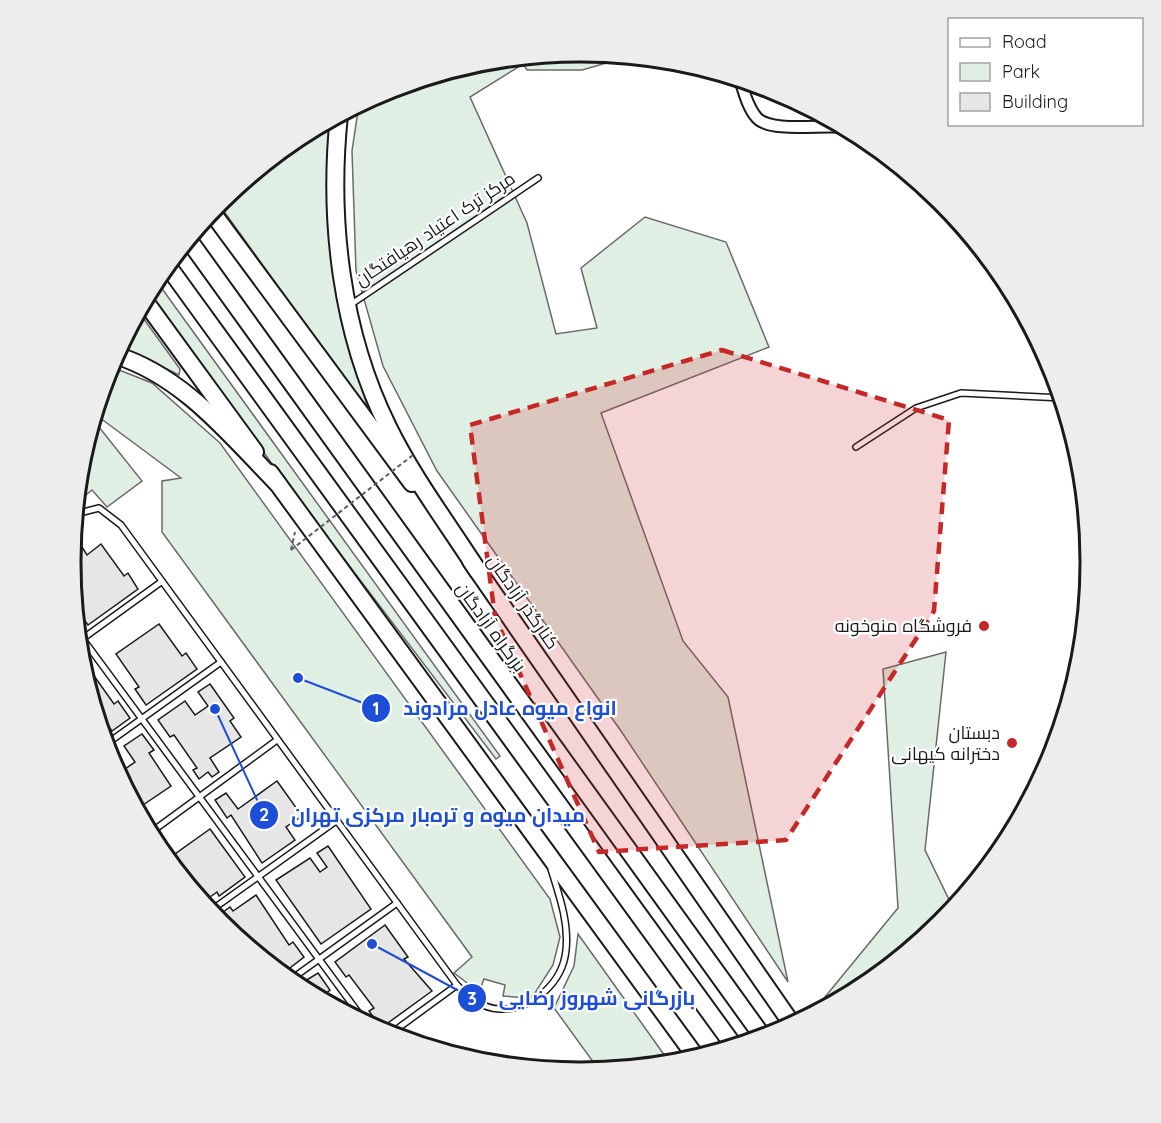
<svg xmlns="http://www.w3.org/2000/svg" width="1161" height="1123" font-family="Quicksand,Cairo,sans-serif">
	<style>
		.green { fill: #e0efe3; stroke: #6a6a6a; stroke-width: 1.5 }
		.building { fill: #e6e6e6; stroke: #1a1a1a; stroke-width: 1.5 }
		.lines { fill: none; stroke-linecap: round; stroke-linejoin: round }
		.service-casing { stroke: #1a1a1a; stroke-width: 8 }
		.minor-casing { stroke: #1a1a1a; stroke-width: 14 }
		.primary-casing { stroke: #1a1a1a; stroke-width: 20 }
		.trunk-casing { stroke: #1a1a1a; stroke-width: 20 }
		.path { stroke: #5f5f5f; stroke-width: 2; stroke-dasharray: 4.5 3; stroke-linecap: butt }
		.service { stroke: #fff; stroke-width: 5 }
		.minor { stroke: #fff; stroke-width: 10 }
		.primary { stroke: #fff; stroke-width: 16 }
		.trunk { stroke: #fff; stroke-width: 16 }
		.path-bridge { stroke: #5f5f5f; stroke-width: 2; stroke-dasharray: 4.5 3; stroke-linecap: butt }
		.marked { fill: #c62828; fill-opacity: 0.2; stroke: #c62828; stroke-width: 4.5; stroke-dasharray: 12 8; stroke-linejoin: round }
		.poi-dot { fill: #c62828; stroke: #fff; stroke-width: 2 }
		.labels { text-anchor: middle; stroke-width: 4.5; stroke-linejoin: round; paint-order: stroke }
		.street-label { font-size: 18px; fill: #1a1a1a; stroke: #fff }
		.poi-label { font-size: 18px; fill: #1a1a1a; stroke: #fff; text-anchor: end }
		.rim { fill: none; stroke: #1a1a1a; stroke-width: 3 }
		.leader { fill: none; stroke: #1d4ed8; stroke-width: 2 }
		.callout-dot { fill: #1d4ed8; stroke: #fff; stroke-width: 2 }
		.mark-label { font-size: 18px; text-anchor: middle; font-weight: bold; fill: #fff }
		.callout-label { font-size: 20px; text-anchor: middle; font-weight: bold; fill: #1d4ed8; stroke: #fff; stroke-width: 4.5; stroke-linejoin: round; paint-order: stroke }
	</style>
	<rect width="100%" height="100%" fill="#fff"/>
	<g class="green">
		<polygon points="581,51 625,55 624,58 582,70 527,70 523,64 470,97 527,223 556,334 597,328 581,268 645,217 726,242 769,347 601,413 683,641 728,697 788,982 621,731 437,471 383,366 356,271 352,151 359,104 385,90 481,61"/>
		<polygon points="334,117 327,214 357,369 369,413 218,203 297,137"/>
		<polygon points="155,279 500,756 496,759 275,468 148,292"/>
		<polygon points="138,311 180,369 179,375 120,346"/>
		<polygon points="109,366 152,383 220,443 550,899 560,937 553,965 535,993 528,998 503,996 505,985 484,979 479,992 454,973 472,957 162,532 162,481 181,478 100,418 93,419"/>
		<polygon points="92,422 95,422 142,481 107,507 92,490 76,503 80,462"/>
		<path d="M946,652L925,850L953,908C916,954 863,987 811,1014L898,908L883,669Z"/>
		<polygon points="578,934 670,1063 599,1070 554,1008 574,966"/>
	</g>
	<g class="building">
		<polygon points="80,544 87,555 101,544 124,576 128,573 138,589 88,625 76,609 79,606 74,598 70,561 77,557 72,550"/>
		<polygon points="159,624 182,656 186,653 197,669 146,705 135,689 139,687 116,654"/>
		<polygon points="92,673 114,704 118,701 130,718 112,731 100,715 97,717 85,678"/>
		<polygon points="210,684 234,718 230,721 241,737 210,758 219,772 212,777 208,772 199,779 193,770 197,768 174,735 170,737 158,720 185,701 195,715 208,706 198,692"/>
		<polygon points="142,734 154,750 149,753 171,786 137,809 118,774 135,762 124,746"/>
		<polygon points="277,781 302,816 286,827 295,840 262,863 231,815 227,818 215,800 226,793 238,809"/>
		<polygon points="210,829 245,877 219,896 217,892 203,902 168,859"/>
		<polygon points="328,846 371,909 321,944 276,880 310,858 320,872 327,867 317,853"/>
		<polygon points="256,895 289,945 293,942 304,957 282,974 215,918 230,907 233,911"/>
		<polygon points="385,925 408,957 404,959 432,991 381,1028 369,1011 374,1008 349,975 346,977 335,962"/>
		<polygon points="318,973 330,990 324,995 330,1004 316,996 305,981"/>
	</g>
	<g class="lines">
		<defs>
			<g id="service">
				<polyline points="350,305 538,178"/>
				<polyline points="856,447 916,408 961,393 1062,398"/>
				<path d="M75,514L99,508L121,525L457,985C469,997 483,1009 500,1009C533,1010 563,982 566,950C569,922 559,895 551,869"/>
				<polyline points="77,631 366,1023"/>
				<polyline points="78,642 161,582"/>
				<polyline points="105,745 221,662"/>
				<polyline points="150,833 277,740"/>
				<polyline points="210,911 336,821"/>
				<polyline points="290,980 397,903"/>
				<polyline points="390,1034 457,985"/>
			</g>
			<path id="minor" d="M740,79C744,92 748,108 757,118C771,133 823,124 845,127"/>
			<g id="primary">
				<polyline points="211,211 412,483"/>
				<polyline points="144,300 255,452"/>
				<polyline points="270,473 696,1057"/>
				<polyline points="471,561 792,1024"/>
			</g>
			<g id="trunk">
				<path d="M339,115C328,220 341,332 388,427C413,478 448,524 478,571"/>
				<polyline points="188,239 763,1037"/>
				<polyline points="167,265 734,1046"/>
				<path d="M115,355C183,376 229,434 277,483"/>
			</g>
		</defs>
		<use href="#service" class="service-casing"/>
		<use href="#minor" class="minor-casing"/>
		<use href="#primary" class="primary-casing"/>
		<use href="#trunk" class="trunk-casing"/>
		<polyline class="path" points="291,550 295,532"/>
		<use href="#service" class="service"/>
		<use href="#minor" class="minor"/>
		<use href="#primary" class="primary"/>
		<use href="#trunk" class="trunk"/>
		<polyline class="path-bridge" points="291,550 413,455"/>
	</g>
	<path class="marked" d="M722,350L949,420L934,611L786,840L599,852L495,617L470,425Z"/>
	<g class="poi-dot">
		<circle cx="984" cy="626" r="6"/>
		<circle cx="1012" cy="743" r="6"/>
	</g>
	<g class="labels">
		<g class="street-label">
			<text transform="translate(435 229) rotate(-34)" y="6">مرکز ترک اعتیاد رهیافتگان</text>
			<text transform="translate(523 602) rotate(55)" y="6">کنارگذر آزادگان</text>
			<text transform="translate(491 627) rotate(54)" y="6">بزرگراه آزادگان</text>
		</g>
		<g class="poi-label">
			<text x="972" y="632">فروشگاه منوخونه</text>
			<text x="1000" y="739">دبستان<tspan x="1000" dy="21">دخترانه کیهانی</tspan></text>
		</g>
	</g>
	<path d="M0 0H1161V1123H0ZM580 62H581A499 499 0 0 1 1080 561V563A499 499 0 0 1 581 1062H580A499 499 0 0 1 81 563V561A499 499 0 0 1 580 62Z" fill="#ededed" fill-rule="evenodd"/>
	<path class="rim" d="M580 62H581A499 499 0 0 1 1080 561V563A499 499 0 0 1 581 1062H580A499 499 0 0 1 81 563V561A499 499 0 0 1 580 62Z"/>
	<path class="leader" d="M298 678L376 708M215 709L264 815M372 944L472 998"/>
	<g class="callout-dot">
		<circle cx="298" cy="678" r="6"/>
		<circle cx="215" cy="709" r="6"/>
		<circle cx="372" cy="944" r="6"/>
		<circle cx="376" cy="708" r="15"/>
		<circle cx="264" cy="815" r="15"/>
		<circle cx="472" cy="998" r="15"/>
	</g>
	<g class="mark-label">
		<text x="376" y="715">1</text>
		<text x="264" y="821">2</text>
		<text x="472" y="1005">3</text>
	</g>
	<g class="callout-label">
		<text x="510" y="715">انواع میوه عادل مرادوند</text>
		<text x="438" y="822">میدان میوه و تره‌بار مرکزی تهران</text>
		<text x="597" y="1005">بازرگانی شهروز رضایی</text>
	</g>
	<rect x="948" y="18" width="195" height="108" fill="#ffffff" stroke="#a3a3a3" stroke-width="1.5"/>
	<rect x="960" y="38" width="30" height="9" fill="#ffffff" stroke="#a3a3a3" stroke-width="1.5"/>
	<text x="1002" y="48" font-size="18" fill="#1a1a1a">Road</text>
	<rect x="960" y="63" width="30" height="18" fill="#e0efe3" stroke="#a3a3a3" stroke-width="1.5"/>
	<text x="1002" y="78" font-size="18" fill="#1a1a1a">Park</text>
	<rect x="960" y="93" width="30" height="18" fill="#e6e6e6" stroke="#a3a3a3" stroke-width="1.5"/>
	<text x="1002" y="108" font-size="18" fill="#1a1a1a">Building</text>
</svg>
